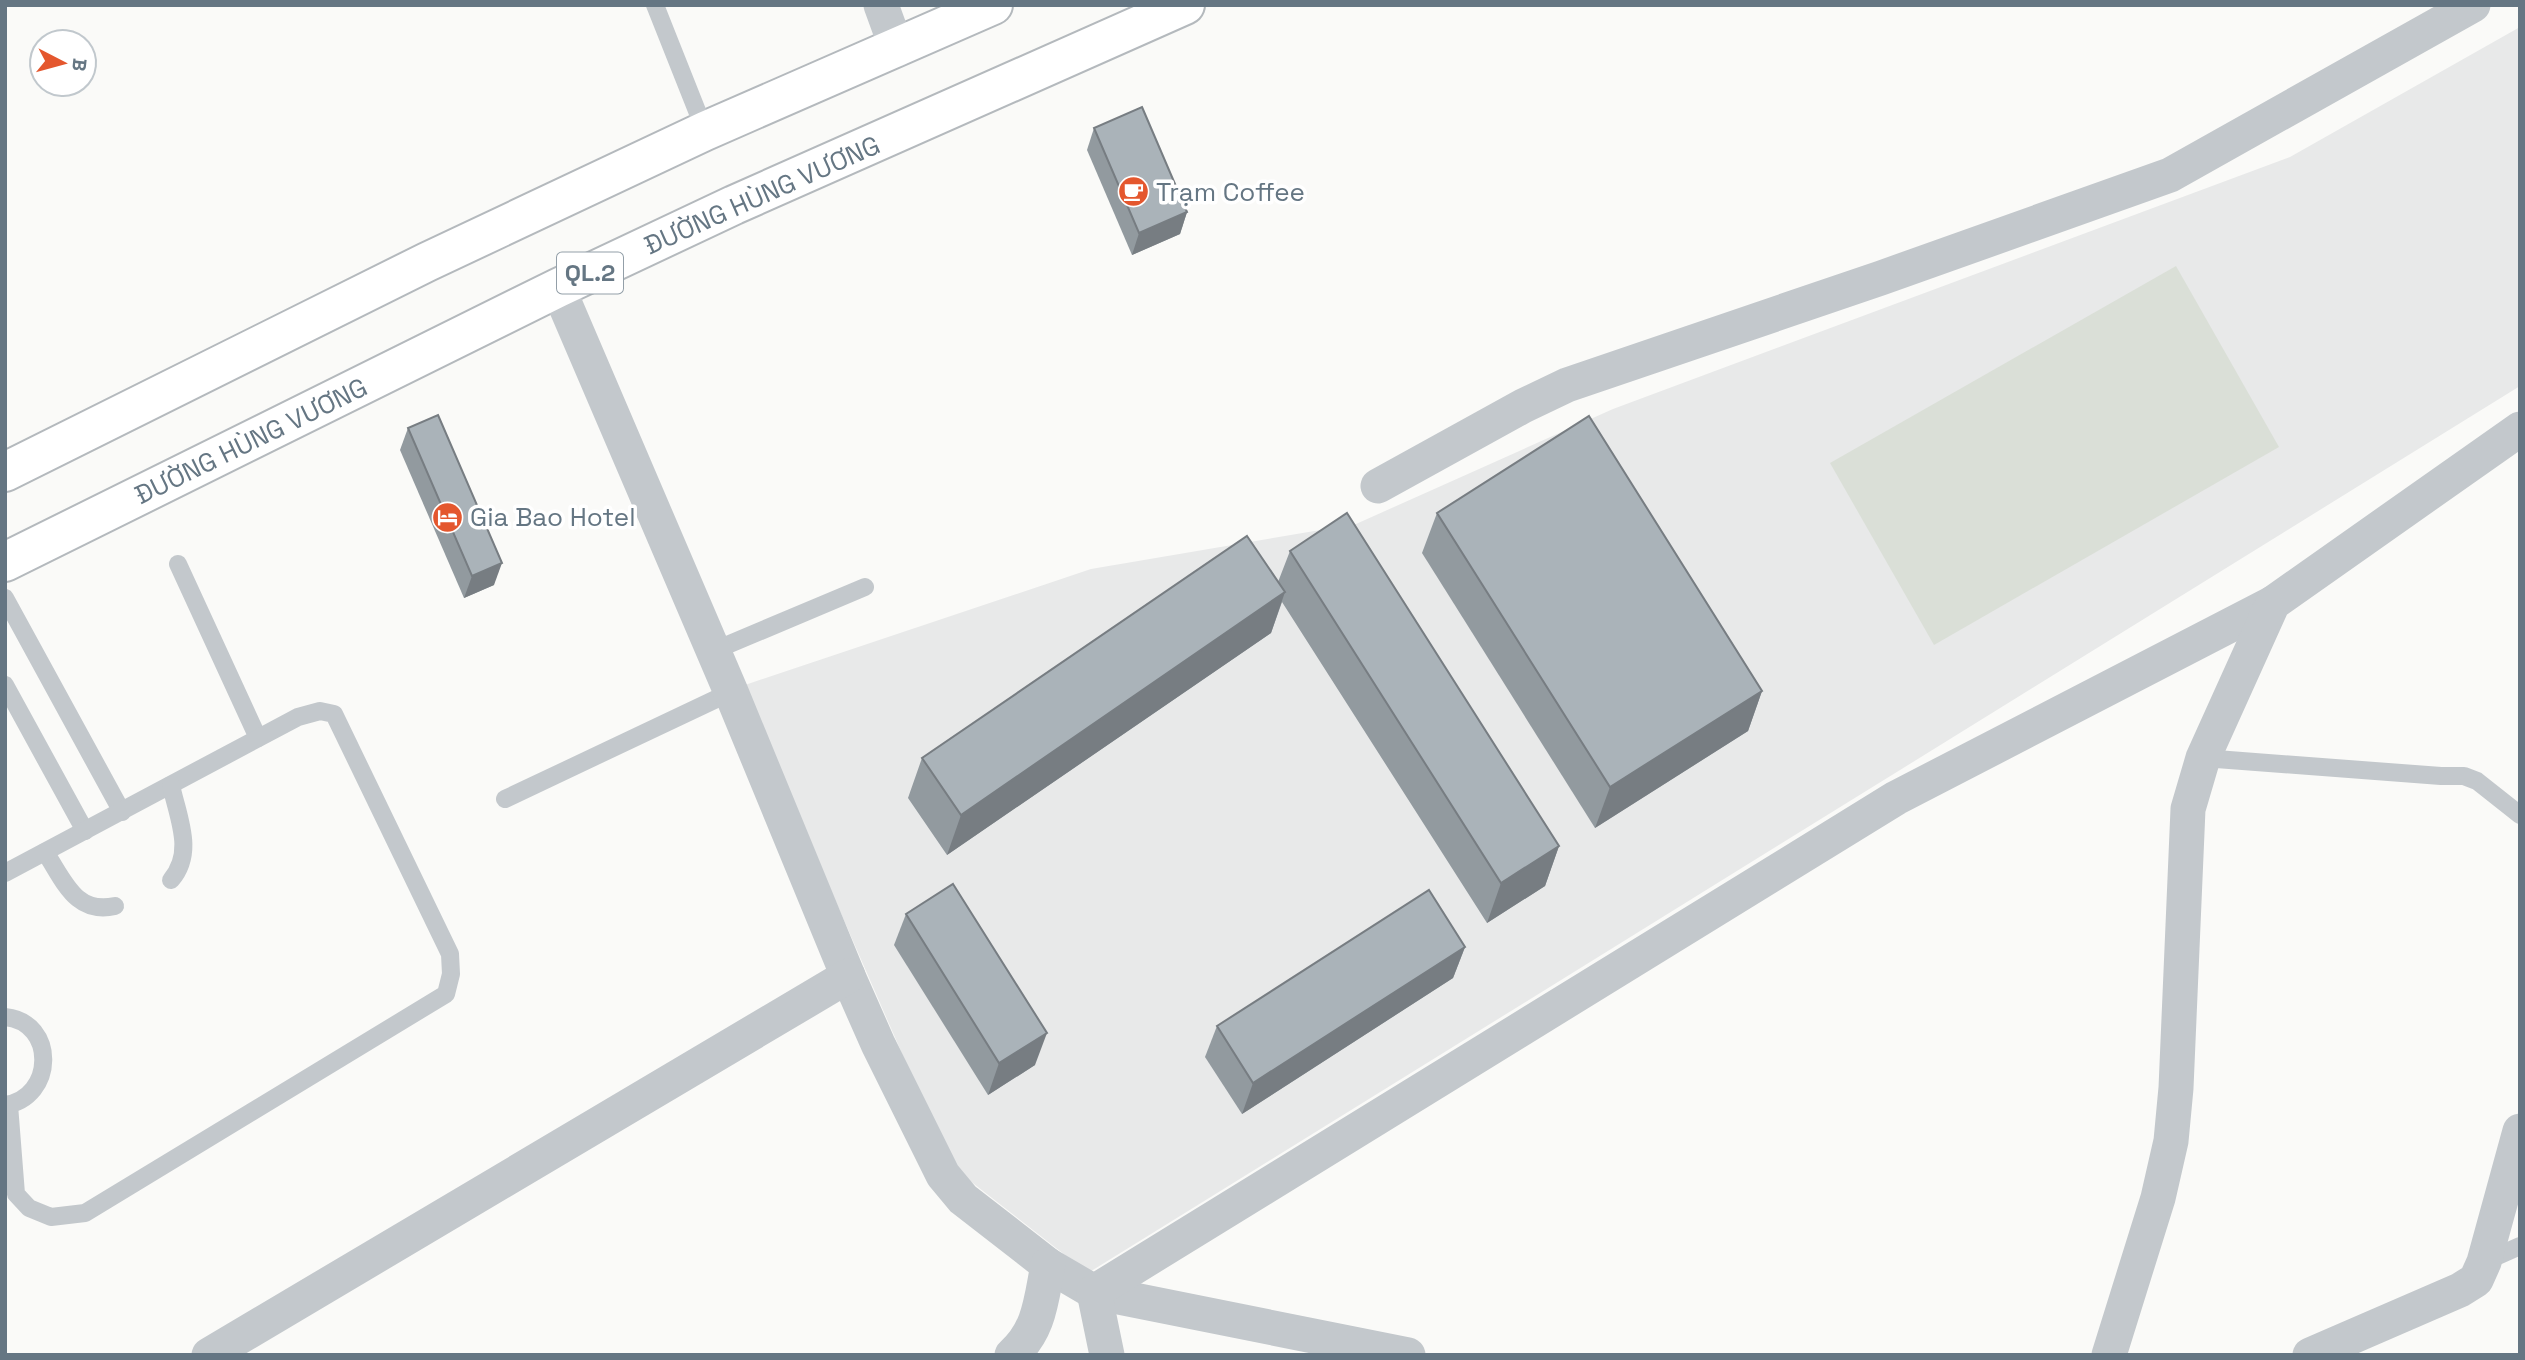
<svg xmlns="http://www.w3.org/2000/svg" width="2525" height="1360" font-family="'Space Grotesk',sans-serif">
	<style>
		.built { fill: #e8e9e9 }
		.green { fill: #dadfd7 }
		.lines { fill: none; stroke-linecap: round; stroke-linejoin: round }
		.highway-casing { stroke: #b4b9bd; stroke-width: 42 }
		.lane { stroke: #c3c8cc; stroke-width: 18 }
		.street { stroke: #c3c8cc; stroke-width: 35 }
		.highway { stroke: #fff; stroke-width: 38 }
		.wall { fill: #929a9f }
		.shaded-wall { fill: #777d82 }
		.building { fill: #aab3b9; stroke: #777d82; stroke-width: 2 }
		.labels { text-anchor: middle; stroke-width: 7; stroke-linejoin: round; paint-order: stroke }
		.shield { fill: #fff; stroke: #939fa8; stroke-width: 2 }
		.shield-label { font-size: 24px; font-weight: bold; fill: #657683 }
		.poi-label { font-size: 26px; fill: #657683; stroke: #fff; text-anchor: start }
		.street-label { font-size: 26px; fill: #657683; stroke: #fff }
	</style>
	<rect width="100%" height="100%" fill="#fafaf8"/>
	<polygon class="built" points="2520,27 2520,386 1088,1273 951,1166 742,686 1091,569 1356,524 1613,409 2290,157"/>
	<polygon class="green" points="2176,266 2279,447 1934,645 1830,463"/>
	<g class="lines">
		<defs>
			<g id="highway">
				<polyline points="5,472 427,262 705,131 993,5"/>
				<polyline points="5,562 558,288 734,205 1185,5"/>
			</g>
		</defs>
		<use href="#highway" class="highway-casing"/>
		<g class="lane">
			<polyline points="655,5 705,131"/>
			<polyline points="178,564 258,738"/>
			<polyline points="5,598 122,812"/>
			<polyline points="713,651 865,587"/>
			<polyline points="5,685 85,831"/>
			<polyline points="2203,758 2441,776 2464,776 2477,781 2520,815"/>
			<polyline points="505,799 731,692"/>
			<path d="M45,852C64,880 75,915 115,906"/>
			<polyline points="5,873 298,717 320,711 334,714 450,954 451,974 446,994 85,1213 51,1217 29,1208 16,1194 9,1105"/>
			<path d="M171,880C195,852 178,818 171,785"/>
			<path d="M5,1017C57,1022 55,1098 5,1105"/>
			<polyline points="2484,1262 2520,1246"/>
		</g>
		<g class="street">
			<polyline points="881,5 897,49"/>
			<polyline points="558,288 731,692 848,976 878,1044 943,1175 963,1199 1048,1265 1094,1292 1408,1355"/>
			<polyline points="1378,486 1523,406 1567,385 1881,278 2170,175 2473,5"/>
			<polyline points="209,1355 848,976"/>
			<path d="M1012,1355C1040,1330 1041,1300 1048,1265"/>
			<polyline points="1107,1355 1094,1292 1896,798 2273,603"/>
			<polyline points="2109,1355 2158,1198 2171,1141 2176,1088 2188,809 2203,758 2273,603 2520,429"/>
			<polyline points="2310,1355 2460,1290 2476,1280 2484,1262 2520,1131"/>
		</g>
		<use href="#highway" class="highway"/>
	</g>
	<g class="wall">
		<polygon points="1094,128 1187,212 1180,234 1132,255 1087,150"/>
		<polygon points="408,428 494,585 464,598 400,450"/>
		<polygon points="1437,513 1762,691 1748,731 1595,828 1422,553"/>
		<polygon points="1290,551 1559,846 1545,886 1487,923 1282,602 1271,633 947,855 908,798 922,758 1278,582"/>
		<polygon points="906,914 1035,1065 988,1095 894,945"/>
		<polygon points="1465,947 1453,978 1242,1114 1205,1057 1217,1026"/>
	</g>
	<g class="shaded-wall">
		<polygon points="1187,212 1180,234 1132,255 1139,233"/>
		<polygon points="502,563 494,585 464,598 472,576"/>
		<polygon points="1285,592 1271,633 947,855 961,815"/>
		<polygon points="1762,691 1748,731 1595,828 1610,787"/>
		<polygon points="1559,846 1545,886 1487,923 1501,883"/>
		<polygon points="1465,947 1453,978 1242,1114 1253,1083"/>
		<polygon points="1047,1033 1035,1065 988,1095 999,1063"/>
	</g>
	<g class="building">
		<polygon points="1142,107 1187,212 1139,233 1094,128"/>
		<polygon points="438,415 502,563 472,576 408,428"/>
		<polygon points="1589,416 1762,691 1610,787 1437,513"/>
		<polygon points="1347,513 1559,846 1501,883 1290,551"/>
		<polygon points="1247,536 1285,592 961,815 922,758"/>
		<polygon points="953,884 1047,1033 999,1063 906,914"/>
		<polygon points="1429,890 1465,947 1253,1083 1217,1026"/>
	</g>
	<defs>
		<symbol id="cafe-disc" viewBox="-11 -11 22 22"><circle r="9.5" fill="#e4572e" stroke="#fff"/><path d="M-5.5-4.5H6V0H3Q3 3.5 0 3.5H-2.5Q-5.5 3.5-5.5 0ZM3-3.2v2h1.7v-2ZM-6 4.5H4V6H-6Z" fill="#fff"/></symbol>
		<symbol id="hotel-disc" viewBox="-11 -11 22 22"><circle r="9.5" fill="#e4572e" stroke="#fff"/><path d="M-6-4.5h1.5V1H6V5H4.5V3h-9V5H-6ZM-4 0a1.8 1.8 0 1 1 3.6 0ZM.5 0V-2.5h3Q6-2.5 6 0Z" fill="#fff"/></symbol>
	</defs>
	<g fill-rule="evenodd">
		<use href="#cafe-disc" x="1116" y="174" width="35" height="35"/>
		<use href="#hotel-disc" x="430" y="500" width="35" height="35"/>
	</g>
	<g class="labels">
		<rect class="shield" x="557" y="252.5" width="66" height="41" rx="5"/>
		<g class="shield-label">
			<text x="590" y="281">QL.2</text>
		</g>
		<g class="poi-label">
			<text x="1156" y="201">Trạm Coffee</text>
			<text x="470" y="526">Gia Bao Hotel</text>
		</g>
		<g class="street-label">
			<text transform="translate(762 195) rotate(-24)" y="9">ĐƯỜNG HÙNG VƯƠNG</text>
			<text transform="translate(251 441) rotate(-26)" y="9">ĐƯỜNG HÙNG VƯƠNG</text>
		</g>
	</g>
	<rect width="2525" height="1360" fill="none" stroke="#657683" stroke-width="14"/>
	<g transform="translate(63 63) rotate(96)"><circle r="33" fill="#ffffff" stroke="#c1c8cd" stroke-width="2"/>
	<path d="M0-5L12 26L0 18L-12 26Z" fill="#e4572e"/>
	<text y="-10" font-size="19" font-weight="bold" text-anchor="middle" fill="#657683">B</text>
	</g>
</svg>
